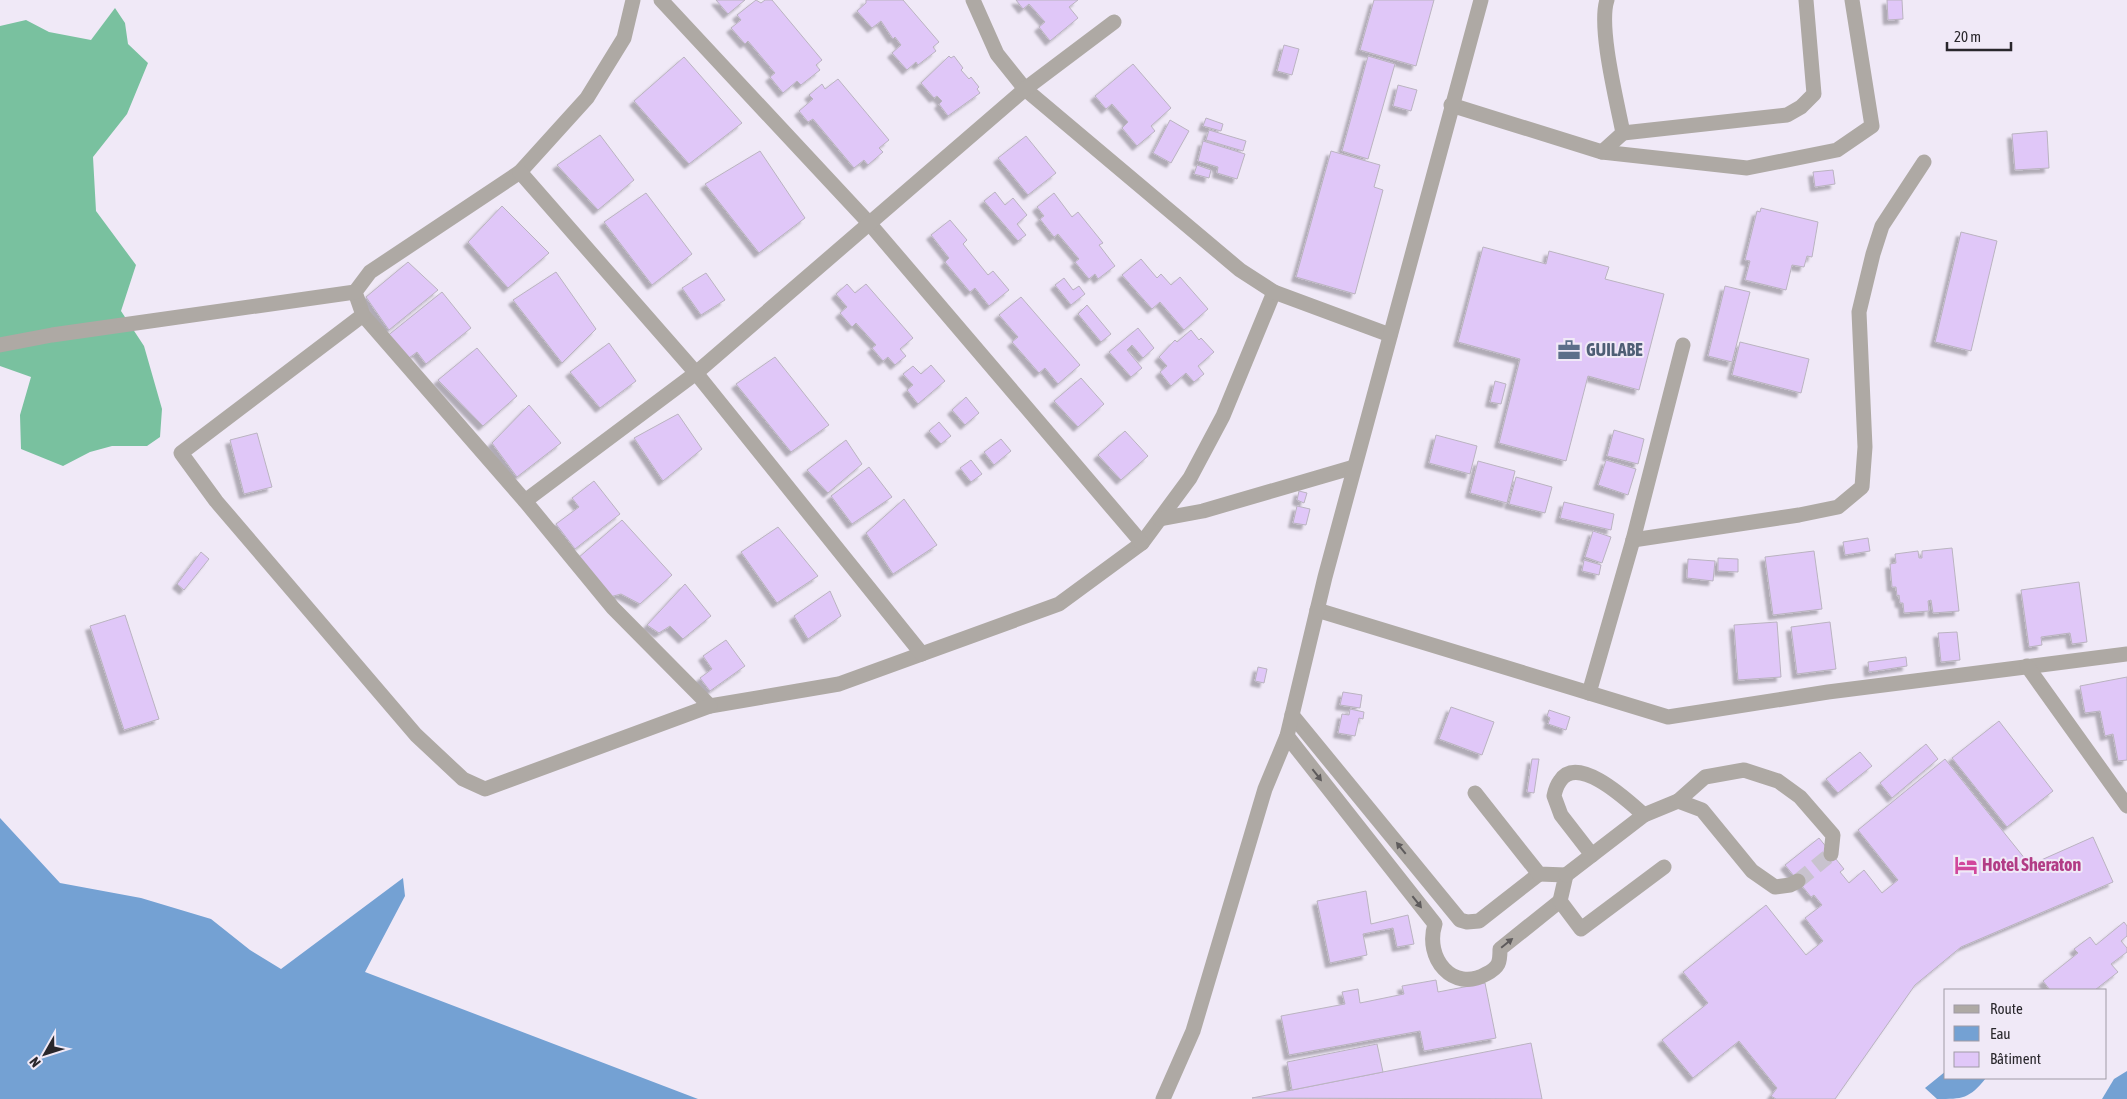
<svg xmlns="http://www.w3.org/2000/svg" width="2127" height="1099" font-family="'Asap Condensed',sans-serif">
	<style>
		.forest { fill: #79c19f }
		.water { fill: #74a1d3 }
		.building { fill: #e0c7f8; stroke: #bab3c0; filter: url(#shadow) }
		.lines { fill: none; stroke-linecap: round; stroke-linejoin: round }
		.minor-tunnel { stroke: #c8c2ce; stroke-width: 15; stroke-dasharray: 15 8; stroke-linecap: butt }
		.minor { stroke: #aea9a4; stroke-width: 15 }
		.oneway { fill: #5e5b5c }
		.labels { text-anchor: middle; stroke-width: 4; stroke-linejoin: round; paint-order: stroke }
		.service-label { font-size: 18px; font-weight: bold; fill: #4e5e75; stroke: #f0e9f7; text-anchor: start }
		.hotel-label { font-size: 18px; font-weight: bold; fill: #b23c85; stroke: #f0e9f7; text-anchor: start }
	</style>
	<defs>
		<filter id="shadow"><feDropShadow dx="-4.5" dy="4.5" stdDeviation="1" flood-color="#0004"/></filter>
	</defs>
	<rect width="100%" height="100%" fill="#f0e9f7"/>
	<polygon class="forest" points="115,8 125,23 128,44 148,63 127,114 93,157 96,211 136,265 121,311 144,346 162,409 160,437 147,446 112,446 90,452 63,466 21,449 20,415 31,377 0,366 0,26 26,20 49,32 91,40"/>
	<g class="water">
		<polygon points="0,818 60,883 141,898 211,919 250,950 281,969 403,878 405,896 365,972 698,1099 0,1099"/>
		<path d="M1946,1071V1078H1986C1969,1099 1963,1099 1937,1099L1925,1088Z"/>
		<polygon points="2127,1071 2127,1099 2102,1099 2114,1079"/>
	</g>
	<g class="building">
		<polygon points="716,0 745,0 728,14"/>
		<polygon points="756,0 761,3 765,0 772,0 822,60 816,65 820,70 801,85 797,81 783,93 770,77 775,73 748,41 745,44 731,28 741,20 737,15"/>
		<polygon points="866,0 903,0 939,42 933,47 936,51 918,65 916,62 907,70 892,53 901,45 895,37 893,39 881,21 872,28 857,11 866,3"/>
		<polygon points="1016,0 1078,0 1069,7 1078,18 1050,41 1039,27 1045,22 1029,4 1023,9"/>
		<polygon points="1374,0 1434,0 1416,66 1360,50"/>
		<polygon points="1887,0 1902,0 1903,19 1888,20"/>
		<polygon points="1284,45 1299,49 1292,75 1277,71"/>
		<polygon points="949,56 951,58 954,56 963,68 961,70 969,79 971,77 979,87 977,89 980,93 948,116 939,104 942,101 937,96 934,98 921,83"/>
		<polygon points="1368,56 1395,64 1368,159 1342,151"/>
		<polygon points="684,57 742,123 689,164 634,101"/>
		<polygon points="1133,64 1171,108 1151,126 1155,131 1137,146 1122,128 1128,122 1112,104 1106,109 1095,96"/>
		<polygon points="838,79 889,140 879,148 883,152 868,165 864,160 854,168 813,119 808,122 799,111 813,99 809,95 822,84 825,89"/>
		<polygon points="1398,85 1417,90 1411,111 1393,106"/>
		<polygon points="1206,118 1223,124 1221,131 1203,126"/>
		<polygon points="1170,120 1189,131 1171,163 1153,153"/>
		<polygon points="1209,130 1246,141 1243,151 1206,140"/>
		<polygon points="2047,131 2049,168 2015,170 2012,134"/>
		<polygon points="600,135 634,180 598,210 557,165"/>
		<polygon points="1026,136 1056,173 1028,195 998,158"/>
		<polygon points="1203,141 1245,154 1237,179 1217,173 1218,167 1198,161"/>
		<polygon points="760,151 805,218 759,253 705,184"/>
		<polygon points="1331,151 1380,165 1374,187 1383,190 1355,294 1296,277"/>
		<polygon points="1197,165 1211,170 1209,178 1194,174"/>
		<polygon points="1833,170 1835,184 1815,187 1813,172"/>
		<polygon points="995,192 1005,205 1013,198 1027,215 1017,224 1026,235 1018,241 984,201"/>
		<polygon points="646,193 692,254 652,285 604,222"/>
		<polygon points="1054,193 1072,217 1078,212 1103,243 1099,245 1115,266 1098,279 1095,274 1089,279 1075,262 1079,259 1058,234 1054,237 1040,219 1044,216 1037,207"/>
		<polygon points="502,206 549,253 508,288 468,242"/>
		<polygon points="1761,208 1818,222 1812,257 1807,256 1804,267 1792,265 1786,290 1745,280 1750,261 1745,260 1757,211 1760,212"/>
		<polygon points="950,220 967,240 963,244 988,275 993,271 1009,290 989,306 975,288 970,292 945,262 949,258 931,235"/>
		<polygon points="1961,232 1997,241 1971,351 1935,342"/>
		<polygon points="1483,247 1546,264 1549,251 1609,267 1605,279 1664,294 1639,390 1588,376 1566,461 1499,443 1520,359 1458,342"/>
		<polygon points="1141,259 1157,278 1161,274 1171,285 1180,277 1208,309 1184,330 1160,302 1152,309 1122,275"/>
		<polygon points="408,262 438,290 389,330 366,297"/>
		<polygon points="556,272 596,329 562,363 513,300"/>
		<polygon points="706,273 725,300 701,315 682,288"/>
		<polygon points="1064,278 1073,290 1079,286 1085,294 1071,305 1055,285"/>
		<polygon points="847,284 855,293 866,284 913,338 900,349 906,356 895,365 888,357 883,361 872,348 876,345 856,323 852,327 840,313 847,307 836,294"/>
		<polygon points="1725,286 1750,292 1732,362 1708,356"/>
		<polygon points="442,292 471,328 426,364 417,352 405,361 386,337"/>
		<polygon points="1021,297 1080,365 1058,384 1045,368 1039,373 1012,342 1018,337 999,315"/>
		<polygon points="1087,305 1111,334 1101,342 1078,314"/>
		<polygon points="1138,328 1154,348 1143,358 1132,345 1127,350 1142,368 1131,377 1109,352"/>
		<polygon points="1191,330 1199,340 1201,338 1214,352 1198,366 1204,374 1194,382 1186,373 1171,386 1160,372 1167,366 1159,357 1175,340 1177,342"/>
		<polygon points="1740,342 1809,359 1801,393 1732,375"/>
		<polygon points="609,343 636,381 600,408 570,372"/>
		<polygon points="477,348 517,396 483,426 438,380"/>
		<polygon points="775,357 829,425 791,452 736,384"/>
		<polygon points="931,365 945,381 918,404 907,390 913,385 903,374 913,366 921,374"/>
		<polygon points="1081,378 1104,404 1078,427 1054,401"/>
		<polygon points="1495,381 1506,384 1501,404 1490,402"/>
		<polygon points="966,397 979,413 965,425 952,410"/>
		<polygon points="529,405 561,443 517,477 492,443"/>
		<polygon points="678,414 702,449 663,481 634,438"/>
		<polygon points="939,422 951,436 941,444 929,431"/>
		<polygon points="1614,430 1644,439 1638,464 1607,456"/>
		<polygon points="1125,431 1148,456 1121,480 1098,455"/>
		<polygon points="257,433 272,487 244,494 230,440"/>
		<polygon points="1436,435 1477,446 1470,474 1429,463"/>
		<polygon points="1001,439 1011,451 994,465 984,452"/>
		<polygon points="846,440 862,464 828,493 807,470"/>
		<polygon points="971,460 982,474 971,482 960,468"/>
		<polygon points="1606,460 1636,469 1628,495 1598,485"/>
		<polygon points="1478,461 1515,471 1507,503 1470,493"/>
		<polygon points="869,467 892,497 852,524 831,496"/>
		<polygon points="1516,477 1552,487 1545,513 1509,504"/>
		<polygon points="594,481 620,514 575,549 556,524 579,507 572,498"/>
		<polygon points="1299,491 1307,493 1304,503 1297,500"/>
		<polygon points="904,499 937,545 893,574 866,533"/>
		<polygon points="1564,502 1614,514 1611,530 1560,518"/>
		<polygon points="1297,506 1310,509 1306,525 1293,523"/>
		<polygon points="622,520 672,575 640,604 621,594 606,598 578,558"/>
		<polygon points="778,527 818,576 777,603 741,552"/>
		<polygon points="1593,531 1611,537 1602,563 1585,557"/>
		<polygon points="1868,538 1870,551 1845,555 1843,542"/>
		<polygon points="1952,548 1959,611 1933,613 1931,600 1928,601 1929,611 1904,613 1903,603 1900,603 1899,595 1897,596 1896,587 1892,587 1890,564 1896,563 1895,554 1918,551 1919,558 1922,558 1922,551"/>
		<polygon points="1814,551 1822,609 1773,615 1765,557"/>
		<polygon points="201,552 209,559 184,590 177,584"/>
		<polygon points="1718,558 1738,559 1738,572 1718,571"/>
		<polygon points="1688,559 1715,561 1713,581 1687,578"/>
		<polygon points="1584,560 1601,565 1599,575 1582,571"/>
		<polygon points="2079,582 2087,642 2072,644 2070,633 2041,637 2042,645 2029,647 2021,590"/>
		<polygon points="685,584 711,616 683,639 670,626 659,633 647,625"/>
		<polygon points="830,591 841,616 808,639 794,616"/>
		<polygon points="125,615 159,719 124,730 90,626"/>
		<polygon points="1777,622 1781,677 1738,680 1734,625"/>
		<polygon points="1830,622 1836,669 1797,674 1791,627"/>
		<polygon points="1957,632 1960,660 1941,662 1938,633"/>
		<polygon points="726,640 745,666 710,691 700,678 712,669 703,656"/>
		<polygon points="1906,657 1907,666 1869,672 1868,662"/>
		<polygon points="1258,667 1267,669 1264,683 1255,681"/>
		<polygon points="2127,677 2127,760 2118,761 2113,734 2105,736 2100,711 2085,713 2080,686"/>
		<polygon points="1343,692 1362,695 1360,708 1340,705"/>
		<polygon points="1451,707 1494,722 1482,755 1439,739"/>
		<polygon points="1350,709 1364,712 1363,719 1359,718 1355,736 1338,733 1342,714 1349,715"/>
		<polygon points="1549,710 1570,717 1566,730 1548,724 1550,718 1547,716"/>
		<polygon points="1999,721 2053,791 2007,827 1952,758"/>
		<polygon points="1926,744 1938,759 1892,798 1880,783"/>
		<polygon points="1860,752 1872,766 1838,793 1826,779"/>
		<polygon points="1532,759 1539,759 1534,793 1527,792"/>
		<polygon points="1945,759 2030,865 2093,837 2113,882 1961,947 1915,985 1835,1099 1776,1099 1771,1096 1777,1088 1739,1041 1693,1078 1662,1040 1708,1003 1683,972 1766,905 1806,955 1823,941 1805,918 1822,905 1814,895 1811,897 1785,865 1819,838 1844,869 1840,872 1849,883 1864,870 1882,893 1898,880 1858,830"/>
		<polygon points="1366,891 1371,924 1408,915 1414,944 1397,947 1393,928 1363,934 1367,955 1330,963 1317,901"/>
		<polygon points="2124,922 2127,926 2127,936 2121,941 2127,948 2127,952 2111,964 2118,972 2095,990 2050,990 2043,981 2078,953 2074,949 2090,937 2096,945"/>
		<polygon points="1436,980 1438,992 1485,983 1496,1038 1424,1051 1420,1031 1289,1055 1281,1016 1345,1004 1342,992 1358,989 1360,1003 1404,994 1402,986"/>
		<polygon points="1531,1043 1542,1099 1252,1098 1383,1072"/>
		<polygon points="1377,1044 1383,1072 1292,1090 1287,1062"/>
	</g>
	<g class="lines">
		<polyline class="minor-tunnel" points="1798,881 1831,854"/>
		<g class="minor">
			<polyline points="633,0 624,38 587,98 520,172 370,272 355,292 363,315 525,501 613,608 710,706 839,684 1059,604 1142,543 1190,478 1223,416 1274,292"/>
			<polyline points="661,0 869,223 1142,543"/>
			<polyline points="973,0 997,54 1025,89 1240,270 1274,292 1390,335"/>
			<polyline points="1451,105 1602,152 1747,168 1837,150 1872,126 1852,0"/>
			<polyline points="1623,133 1787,115 1801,107 1814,94 1806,0"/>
			<path d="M1602,152L1623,133C1617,102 1598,27 1607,0"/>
			<polyline points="520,172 696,373 922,654"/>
			<polyline points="363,315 181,453 216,501 416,735 463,779 485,789 710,706"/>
			<polyline points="0,345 52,335 355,292"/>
			<polyline points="525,501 696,373 1025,89 1114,22"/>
			<polyline points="1160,519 1203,511 1354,467"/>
			<polyline points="1633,540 1799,515 1838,507 1862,487 1865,447 1859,312 1873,254 1882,226 1924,162"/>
			<polyline points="1317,610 1668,717 1828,692 2127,654"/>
			<polyline points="2027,666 2127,806"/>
			<polyline points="1589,693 1633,540 1683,345"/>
			<polyline points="1292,715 1460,920 1467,922 1479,921 1539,874"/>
			<path d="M1287,736L1435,924C1424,958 1453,993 1486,974C1490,972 1496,968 1498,964C1500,960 1500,953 1500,949L1560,901"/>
			<polyline points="1475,793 1539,874 1566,875 1560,901 1581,929 1664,867"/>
			<path d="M1592,855L1561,815L1554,796C1555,791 1557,785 1560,781C1578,753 1629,802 1644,815"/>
			<polyline points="1566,875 1644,815 1678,801"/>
			<polyline points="1798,881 1790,885 1775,887 1752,871 1702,810 1678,801 1705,777 1744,770 1778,781 1800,797 1833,835 1831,854"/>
			<polyline points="1163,1099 1193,1031 1265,789 1287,736 1325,577 1481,0"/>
		</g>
	</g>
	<defs><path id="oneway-solid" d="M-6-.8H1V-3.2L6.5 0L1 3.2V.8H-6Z" transform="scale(1.25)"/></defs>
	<g class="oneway">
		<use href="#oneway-solid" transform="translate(1317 775) rotate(52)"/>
		<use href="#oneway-solid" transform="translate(1401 848) rotate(-129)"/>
		<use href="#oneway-solid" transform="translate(1417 902) rotate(52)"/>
		<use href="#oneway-solid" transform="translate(1507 943) rotate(-39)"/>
	</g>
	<defs>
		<symbol id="office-bare" viewBox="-9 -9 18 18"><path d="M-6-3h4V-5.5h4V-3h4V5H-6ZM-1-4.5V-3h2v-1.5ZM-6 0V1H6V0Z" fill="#5c6f8a" stroke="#f0e9f7" stroke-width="2.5" paint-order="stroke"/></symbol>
		<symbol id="hotel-bare" viewBox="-9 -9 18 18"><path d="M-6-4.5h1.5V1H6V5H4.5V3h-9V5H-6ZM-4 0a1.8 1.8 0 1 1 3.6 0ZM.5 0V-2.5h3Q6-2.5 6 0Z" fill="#d1479c" stroke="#f0e9f7" stroke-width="2.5" paint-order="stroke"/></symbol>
	</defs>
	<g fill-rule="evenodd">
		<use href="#office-bare" x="1553" y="334" width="32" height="32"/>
		<use href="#hotel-bare" x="1950" y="849" width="32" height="32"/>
	</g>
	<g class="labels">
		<g class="service-label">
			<text x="1586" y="356">GUILABE</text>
		</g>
		<g class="hotel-label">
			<text x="1982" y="871">Hotel Sheraton</text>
		</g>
	</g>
	<rect x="1944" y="989" width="162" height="90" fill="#f0e9f7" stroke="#a09ba6"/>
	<rect x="1954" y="1005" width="25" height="8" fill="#aea9a4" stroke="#a09ba6"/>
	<text x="1990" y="1014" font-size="15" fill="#29272c">Route</text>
	<rect x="1954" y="1026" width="25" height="15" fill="#74a1d3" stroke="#a09ba6"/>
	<text x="1990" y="1039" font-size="15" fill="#29272c">Eau</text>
	<rect x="1954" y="1052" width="25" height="15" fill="#e0c7f8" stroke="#a09ba6"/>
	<text x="1990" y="1064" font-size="15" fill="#29272c">Bâtiment</text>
	<g transform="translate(45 1054) rotate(231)" stroke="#f0e9f7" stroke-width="4" paint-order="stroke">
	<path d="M0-4L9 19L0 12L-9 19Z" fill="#29272c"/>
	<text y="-8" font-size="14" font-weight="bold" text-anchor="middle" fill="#29272c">N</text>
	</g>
	<path d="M1947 42v8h64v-8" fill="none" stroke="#29272c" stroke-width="2.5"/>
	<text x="1954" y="42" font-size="15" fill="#29272c" stroke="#f0e9f7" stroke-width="4" paint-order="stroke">20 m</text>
</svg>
